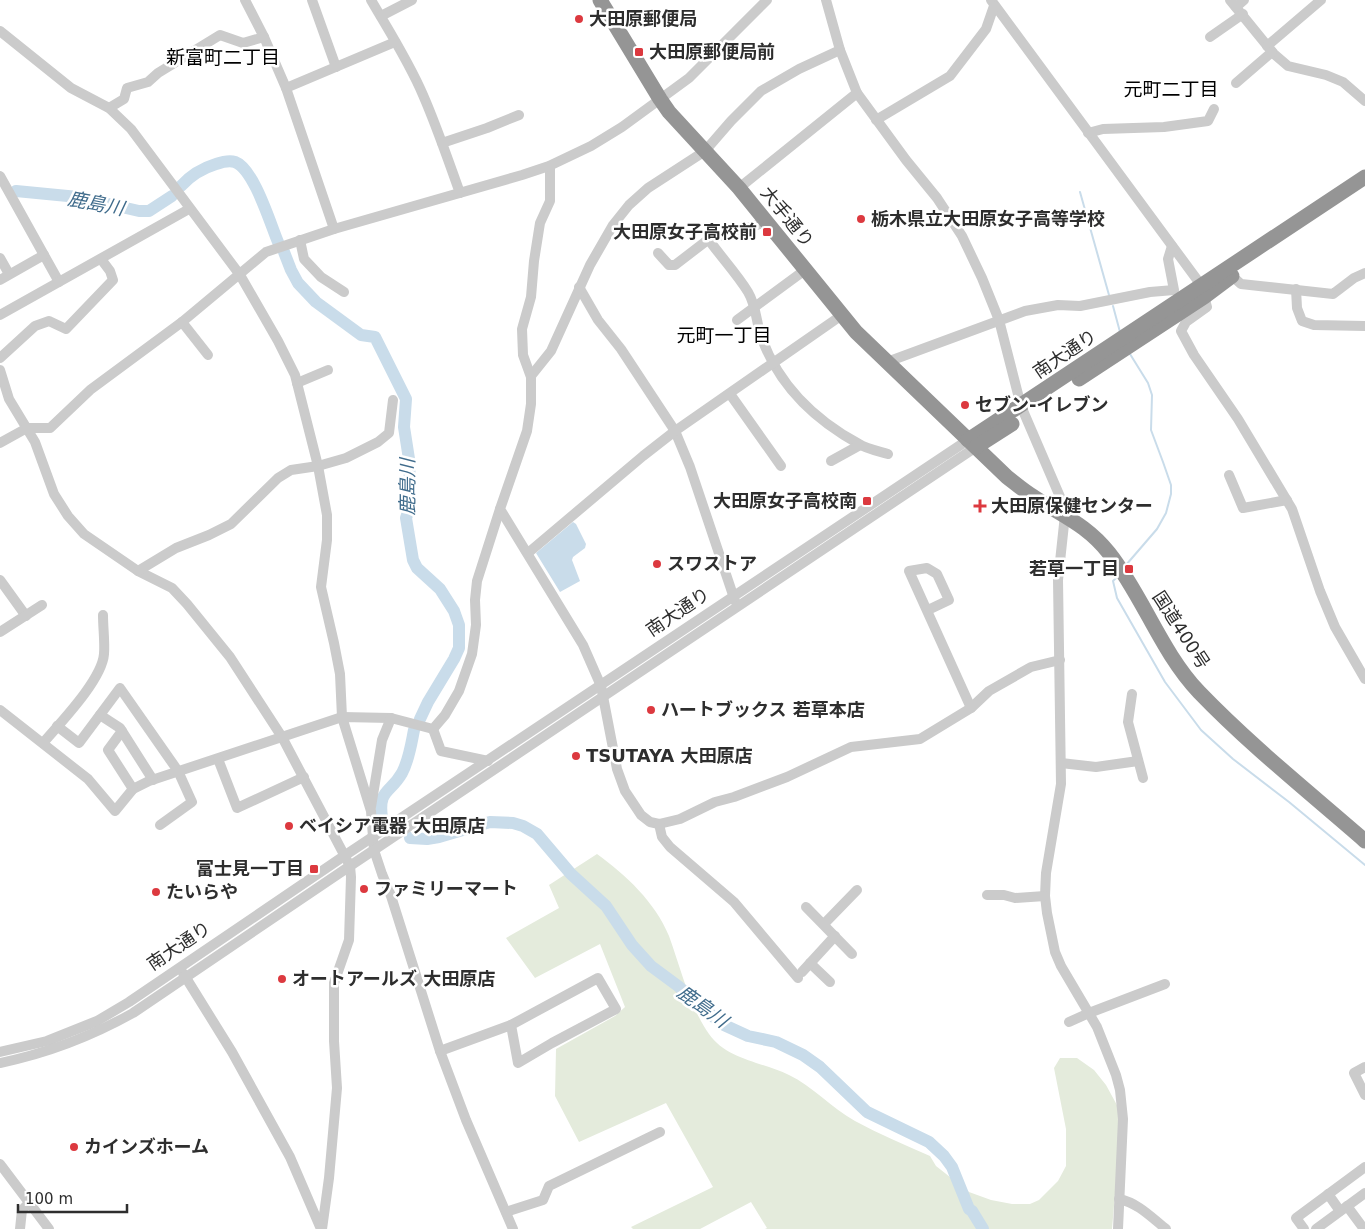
<svg xmlns="http://www.w3.org/2000/svg" width="1365" height="1229" font-family="'DejaVu Sans','Noto Sans JP',sans-serif">
	<style>
		.green { fill: #e4ebdc }
		.water { fill: #c9dcea }
		.lines { fill: none; stroke-linecap: round; stroke-linejoin: round }
		.stream { stroke: #c9dcea; stroke-width: 2 }
		.river { stroke: #c9dcea; stroke-width: 12 }
		.minor { stroke: #cbcbcb; stroke-width: 10 }
		.highway { stroke: #959595; stroke-width: 15 }
		.poi-dot { fill: #dc393f; stroke: #fff; stroke-width: 2 }
		.labels { text-anchor: middle; stroke-width: 5; stroke-linejoin: round; paint-order: stroke }
		.poi-label { font-size: 18px; font-weight: bold; fill: #2e2e2e; stroke: #fff; text-anchor: start }
		.street-label { font-size: 18px; fill: #2e2e2e; stroke: #fff }
		.neighbourhood-label { font-size: 19px; fill: #000; stroke: #fff }
		.water-label { font-size: 19px; font-style: italic; fill: #406c8c; stroke: #fff }
	</style>
	<rect width="100%" height="100%" fill="#fff"/>
	<path class="green" d="M597,854C626,875 655,902 669,936C681,969 689,1005 709,1034C727,1060 763,1062 789,1075C812,1086 832,1108 855,1121C879,1134 905,1145 930,1156L936,1166L969,1192L991,1200L1012,1204H1030L1039,1200L1058,1181L1066,1166V1129L1054,1068L1060,1058H1077L1094,1070L1106,1085L1118,1107L1121,1123L1112,1229H765L767,1228L751,1202L700,1229H633L631,1227L713,1187L666,1103L579,1142L555,1096L556,1049L615,1016L625,1007L600,944L535,978L506,938L559,908L549,885Z"/>
	<polygon class="water" points="573,522 576,524 586,544 585,548 573,557 572,560 580,581 560,592 536,553"/>
	<g class="lines">
		<g class="stream">
			<polyline points="1080,192 1109,295"/>
			<polyline points="1113,306 1120,332"/>
			<polyline points="1126,565 1157,529 1166,513 1171,494 1171,485 1163,462 1151,430 1152,395 1148,383 1130,354"/>
			<polyline points="1117,577 1113,581 1117,598 1165,682 1201,730 1233,759 1289,802 1365,865"/>
		</g>
		<g class="river">
			<path d="M181,186C190,176 203,168 216,164C222,162 229,160 235,162C254,169 270,223 278,242"/>
			<polyline points="16,191 78,197 139,211 149,211 172,196"/>
			<polyline points="284,252 291,270 298,283 316,302 361,335 375,337 406,399 404,427 409,459 410,484 410,506 406,518 413,560 417,568 440,589 454,611 459,625 459,648 454,659 428,702 420,719"/>
			<path d="M382,818C378,789 390,794 402,773C409,760 411,745 414,730"/>
			<polyline points="410,838 427,839 439,837 490,822 513,823 523,826 537,834 571,874 606,906 632,945 651,966 678,986 716,1019 724,1025 748,1036 776,1042 803,1055 820,1067 867,1112 929,1142 944,1156 952,1167 969,1209 972,1211 983,1229"/>
		</g>
		<g class="minor">
			<polyline points="245,0 264,37"/>
			<polyline points="312,0 336,67"/>
			<path d="M371,0C389,31 409,62 423,95C437,127 448,160 460,193"/>
			<polyline points="826,0 840,50 857,93 906,160 937,198 962,236 982,278 999,320 1021,406 1064,506 1065,515 1058,580 1061,784 1046,873 1045,896 1047,913 1055,952 1061,966 1097,1027 1116,1075 1120,1090 1123,1119 1118,1229"/>
			<polyline points="991,0 1201,285 1207,307 1186,322 1181,331 1194,355 1238,419 1292,509 1320,591 1335,627 1365,679"/>
			<polyline points="1230,0 1274,54 1288,66 1326,75 1343,82 1365,101"/>
			<polyline points="1236,7 1244,0"/>
			<polyline points="381,16 412,0"/>
			<polyline points="0,31 71,88 109,108 131,129 240,275 278,341 295,375 318,466 327,515 327,540 321,587 334,643 340,674 342,717 371,811 374,850 382,874 391,896 440,1051 466,1120 513,1229"/>
			<polyline points="1210,37 1243,14"/>
			<polyline points="1267,46 1321,0"/>
			<polyline points="1236,83 1272,52"/>
			<polyline points="286,88 395,42"/>
			<polyline points="109,108 124,99 127,88 148,82 158,73 220,35 243,43 264,37 286,88 334,229"/>
			<polyline points="876,120 950,76 986,29 994,6"/>
			<polyline points="1088,133 1103,129 1164,127 1208,121 1214,109"/>
			<polyline points="442,143 487,128 519,115"/>
			<polyline points="550,166 550,201 540,223 534,261 531,297 522,329 523,355 531,377 531,404 527,431 500,509 583,645 601,686 617,769 625,791 641,815 650,822 659,824 680,819 715,802 734,797 787,777 851,747 920,739 971,708 989,691 1031,667 1060,660"/>
			<polyline points="0,176 59,282"/>
			<polyline points="739,188 857,93"/>
			<polyline points="300,240 304,259 321,277 344,292"/>
			<path d="M709,240C721,257 737,274 748,292C757,307 756,324 762,339C780,387 815,420 859,444C867,449 878,451 888,454"/>
			<polyline points="658,253 669,265 675,265 705,242 713,238 767,222"/>
			<polyline points="0,258 9,274"/>
			<polyline points="1232,276 1241,284 1333,294 1354,278 1365,273"/>
			<polyline points="0,280 44,255"/>
			<polyline points="579,287 598,320 621,349 675,431 690,467 735,601"/>
			<polyline points="1296,289 1297,308 1302,321 1314,325 1365,326"/>
			<polyline points="0,315 189,209"/>
			<polyline points="737,320 805,270"/>
			<polyline points="182,322 208,355"/>
			<polyline points="0,358 35,326 49,321 66,329 113,280 110,271 101,259"/>
			<polyline points="887,362 1025,311 1058,305 1080,306 1150,292 1174,290 1168,259 1172,246"/>
			<polyline points="0,370 9,399 35,442 54,494 68,516 84,534 138,571 172,588 187,604 230,657 282,737 350,866 351,877 349,940 334,983 334,1041 337,1088 329,1178 322,1229"/>
			<polyline points="531,376 551,351 590,265 613,225 629,205 648,188 705,151 731,121 761,91 799,69 840,50"/>
			<polyline points="297,383 328,370"/>
			<polyline points="730,394 781,466"/>
			<polyline points="0,443 27,428 50,428 90,390 182,322 266,252 334,229 522,175 549,166 591,146 622,127 689,78 767,0"/>
			<polyline points="831,461 860,445"/>
			<polyline points="1229,475 1243,508 1287,500"/>
			<polyline points="528,553 643,456 675,431 842,315"/>
			<polyline points="138,571 176,548 209,535 231,524 278,478 291,470 318,466 346,458 378,442 389,433 393,400"/>
			<polyline points="0,580 26,616"/>
			<polyline points="928,610 949,600 937,574 927,568 909,571 971,708"/>
			<polyline points="0,632 42,605"/>
			<polyline points="1132,694 1128,722 1143,778"/>
			<polyline points="0,710 88,779 115,811 133,789 149,781 342,717 391,718 433,729 445,715 459,691 472,654 476,625 475,600 477,581 500,509"/>
			<polyline points="100,715 120,728 153,780"/>
			<polyline points="57,726 79,743 120,688 178,771 192,802 160,825"/>
			<polyline points="433,729 441,751 488,761"/>
			<polyline points="122,731 108,750 133,789"/>
			<path d="M43,743C60,723 102,680 104,654C105,642 103,628 103,615"/>
			<polyline points="218,759 237,808 304,777"/>
			<polyline points="1061,763 1096,767 1138,761"/>
			<polyline points="371,807 382,740 391,718"/>
			<polyline points="659,824 662,837 670,847 734,902 798,978"/>
			<polyline points="987,895 1004,895 1015,898 1045,896"/>
			<polyline points="806,907 852,954"/>
			<polyline points="824,924 857,890"/>
			<polyline points="810,963 830,982"/>
			<polyline points="802,972 835,936"/>
			<polyline points="183,973 232,1052 290,1157 321,1229"/>
			<polygon points="598,978 616,1009 552,1043 518,1063 511,1025"/>
			<polyline points="1069,1022 1089,1013 1165,984"/>
			<polyline points="440,1051 511,1025"/>
			<polyline points="0,1052 47,1041 97,1021 129,1002 344,856 968,440"/>
			<path d="M0,1063C49,1053 90,1037 133,1013L350,866L976,447"/>
			<polyline points="1365,1067 1354,1073 1365,1095"/>
			<polyline points="0,1164 49,1229"/>
			<polyline points="1328,1194 1340,1211"/>
			<path d="M1119,1199C1138,1203 1151,1217 1166,1229"/>
			<polyline points="1347,1206 1364,1229"/>
			<polyline points="506,1212 543,1200 549,1186 660,1132"/>
			<polyline points="20,1229 22,1210 29,1203"/>
			<polyline points="1304,1229 1296,1218 1365,1167"/>
			<polyline points="1316,1229 1365,1193"/>
		</g>
		<g class="highway">
			<path d="M600,0L660,99L669,112L739,188L856,332L1007,477C1016,484 1024,491 1034,497C1063,516 1087,525 1109,553C1143,596 1161,652 1199,692C1250,745 1310,793 1365,841"/>
			<polyline points="1079,379 1204,297 1232,276"/>
			<polyline points="968,440 1365,177"/>
			<polyline points="976,447 1012,424"/>
		</g>
	</g>
	<g class="poi-dot">
		<circle cx="579" cy="19" r="5"/>
		<rect x="634" y="47" width="10" height="10" rx="2.5"/>
		<circle cx="861" cy="219" r="5"/>
		<rect x="762" y="227" width="10" height="10" rx="2.5"/>
		<circle cx="965" cy="405" r="5"/>
		<rect x="862" y="496" width="10" height="10" rx="2.5"/>
		<path d="M977.5 498.5h5v5h5v5h-5v5h-5v-5h-5v-5h5z"/>
		<circle cx="657" cy="564" r="5"/>
		<rect x="1124" y="564" width="10" height="10" rx="2.5"/>
		<circle cx="651" cy="710" r="5"/>
		<circle cx="576" cy="756" r="5"/>
		<circle cx="289" cy="826" r="5"/>
		<rect x="309" y="864" width="10" height="10" rx="2.5"/>
		<circle cx="364" cy="889" r="5"/>
		<circle cx="156" cy="892" r="5"/>
		<circle cx="282" cy="979" r="5"/>
		<circle cx="74" cy="1147" r="5"/>
	</g>
	<g class="labels">
		<g class="poi-label">
			<text x="589" y="25">大田原郵便局</text>
			<text x="649" y="58">大田原郵便局前</text>
			<text x="871" y="225">栃木県立大田原女子高等学校</text>
			<text x="757" y="238" text-anchor="end">大田原女子高校前</text>
			<text x="975" y="411">セブン-イレブン</text>
			<text x="857" y="507" text-anchor="end">大田原女子高校南</text>
			<text x="991" y="512">大田原保健センター</text>
			<text x="667" y="570">スワストア</text>
			<text x="1119" y="575" text-anchor="end">若草一丁目</text>
			<text x="661" y="716">ハートブックス 若草本店</text>
			<text x="586" y="762">TSUTAYA 大田原店</text>
			<text x="299" y="832">ベイシア電器 大田原店</text>
			<text x="304" y="875" text-anchor="end">富士見一丁目</text>
			<text x="374" y="895">ファミリーマート</text>
			<text x="166" y="898">たいらや</text>
			<text x="292" y="985">オートアールズ 大田原店</text>
			<text x="84" y="1153">カインズホーム</text>
		</g>
		<g class="street-label">
			<text transform="translate(787 217) rotate(51)" y="6">大手通り</text>
			<text transform="translate(1065 354) rotate(-34)" y="6">南大通り</text>
			<text transform="translate(678 612) rotate(-34)" y="6">南大通り</text>
			<text transform="translate(1181 630) rotate(57)" y="6">国道400号</text>
			<text transform="translate(179 946) rotate(-34)" y="6">南大通り</text>
		</g>
		<g class="neighbourhood-label">
			<text x="223" y="64">新富町二丁目</text>
			<text x="1171" y="96">元町二丁目</text>
			<text x="724" y="342">元町一丁目</text>
		</g>
		<g class="water-label">
			<text transform="translate(96 203) rotate(11)" y="7">鹿島川</text>
			<text transform="translate(407 487) rotate(-90)" y="7">鹿島川</text>
			<text transform="translate(703 1006) rotate(36)" y="7">鹿島川</text>
		</g>
	</g>
	<path d="M18 1204v8h109v-8" fill="none" stroke="#2e2e2e" stroke-width="2.5"/>
	<text x="25" y="1204" font-size="15" fill="#2e2e2e" stroke="#ffffff" stroke-width="4" paint-order="stroke">100 m</text>
</svg>
